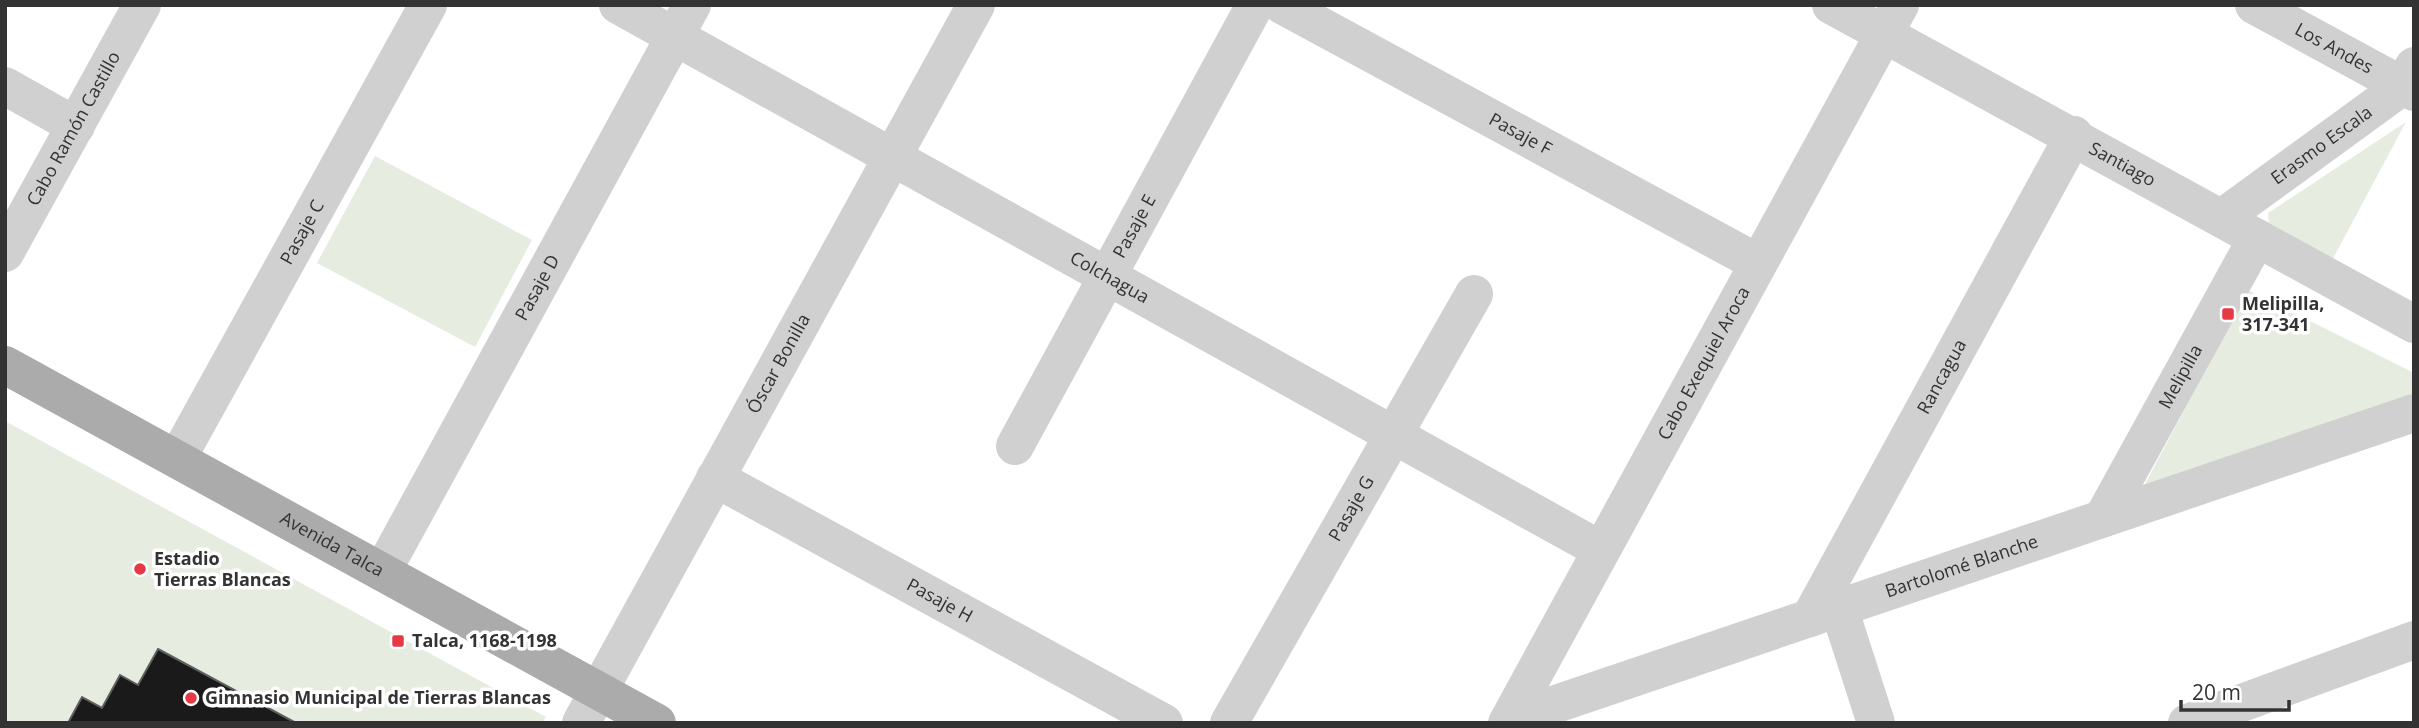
<svg xmlns="http://www.w3.org/2000/svg" width="2419" height="728" font-family="'Open Sans',sans-serif">
	<style>
		.green { fill: #e6ecdf }
		.building { fill: #1a1a1a; stroke: #5f5f5f; stroke-width: 2 }
		.lines { fill: none; stroke-linecap: round; stroke-linejoin: round }
		.minor { stroke: #d0d0d0; stroke-width: 38 }
		.major { stroke: #ababab; stroke-width: 38 }
		.poi-dot { fill: #e63946; stroke: #fff; stroke-width: 2.5 }
		.labels { text-anchor: middle; stroke-width: 7; stroke-linejoin: round; paint-order: stroke }
		.street-label { font-size: 18px; fill: #333; stroke: #fff }
		.poi-label { font-size: 18px; font-weight: bold; fill: #333; stroke: #fff; text-anchor: start }
	</style>
	<rect width="100%" height="100%" fill="#fff"/>
	<g class="green">
		<polygon points="2406,122 2330,264 2269,229 2268,213"/>
		<polygon points="375,156 532,240 475,347 317,263"/>
		<polygon points="2248,290 2414,373 2414,403 2144,486"/>
		<polygon points="5,421 546,717 542,723 5,723"/>
	</g>
	<polygon class="building" points="158,649 296,723 68,723 82,697 102,708 120,675 138,685"/>
	<g class="lines">
		<g class="minor">
			<path id="s1" d="M618,5L1601,550"/>
			<path id="s2" d="M1282,5L1758,263"/>
			<path id="s3" d="M1831,5L2414,324"/>
			<path id="s4" d="M2254,5L2414,92"/>
			<polyline points="5,86 76,126"/>
			<path id="s5" d="M2223,217L2403,86L2414,66"/>
			<path id="s6" d="M5,253L142,5"/>
			<path id="s7" d="M1015,446L1255,5"/>
			<path id="s8" d="M177,459L428,5"/>
			<path id="s9" d="M715,478L1164,723"/>
			<path id="s10" d="M2104,516L2257,238"/>
			<path id="s11" d="M382,572L692,5"/>
			<polyline points="1839,608 1876,723"/>
			<path id="s12" d="M1810,618L2074,135"/>
			<path id="s13" d="M1509,720L2414,413"/>
			<path id="s14" d="M581,723L976,5"/>
			<path id="s15" d="M1229,723L1474,294"/>
			<path id="s16" d="M1507,723L1900,5"/>
			<polyline points="2187,723 2414,640"/>
		</g>
		<path class="major" id="s17" d="M5,365L657,723"/>
	</g>
	<g class="poi-dot">
		<rect x="2221" y="307" width="14" height="14" rx="3.5"/>
		<circle cx="140" cy="569" r="7"/>
		<rect x="391" y="634" width="14" height="14" rx="3.5"/>
		<circle cx="191" cy="698" r="7"/>
	</g>
	<g class="labels">
		<g class="street-label">
			<text dy="6" stroke="none"><textPath href="#s4" startOffset="91">Los Andes</textPath></text>
			<text dy="6" stroke="none"><textPath href="#s6" startOffset="142">Cabo Ramón Castillo</textPath></text>
			<text dy="6" stroke="none"><textPath href="#s2" startOffset="271">Pasaje F</textPath></text>
			<text dy="6" stroke="none"><textPath href="#s5" startOffset="122">Erasmo Escala</textPath></text>
			<text dy="6" stroke="none"><textPath href="#s3" startOffset="332">Santiago</textPath></text>
			<text dy="6" stroke="none"><textPath href="#s7" startOffset="250">Pasaje E</textPath></text>
			<text dy="6" stroke="none"><textPath href="#s8" startOffset="259">Pasaje C</textPath></text>
			<text dy="6" stroke="none"><textPath href="#s1" startOffset="562">Colchagua</textPath></text>
			<text dy="6" stroke="none"><textPath href="#s11" startOffset="324">Pasaje D</textPath></text>
			<text dy="6" stroke="none"><textPath href="#s14" startOffset="410">Óscar Bonilla</textPath></text>
			<text dy="6" stroke="none"><textPath href="#s16" startOffset="410">Cabo Exequiel Aroca</textPath></text>
			<text dy="6" stroke="none"><textPath href="#s12" startOffset="275">Rancagua</textPath></text>
			<text dy="6" stroke="none"><textPath href="#s10" startOffset="159">Melipilla</textPath></text>
			<text dy="6" stroke="none"><textPath href="#s15" startOffset="247">Pasaje G</textPath></text>
			<text dy="6" stroke="none"><textPath href="#s17" startOffset="373">Avenida Talca</textPath></text>
			<text dy="6" stroke="none"><textPath href="#s13" startOffset="478">Bartolomé Blanche</textPath></text>
			<text dy="6" stroke="none"><textPath href="#s9" startOffset="256">Pasaje H</textPath></text>
		</g>
		<g class="poi-label">
			<text x="2242" y="310">Melipilla,<tspan x="2242" dy="21">317-341</tspan></text>
			<text x="154" y="565">Estadio<tspan x="154" dy="21">Tierras Blancas</tspan></text>
			<text x="412" y="647">Talca, 1168-1198</text>
			<text x="205" y="704">Gimnasio Municipal de Tierras Blancas</text>
		</g>
	</g>
	<rect width="2419" height="728" fill="none" stroke="#333333" stroke-width="14"/>
	<path d="M2181 700v10h108v-10" fill="none" stroke="#333333" stroke-width="3.5"/>
	<text x="2192" y="700" font-size="21" fill="#333333" stroke="#ffffff" stroke-width="5" paint-order="stroke">20 m</text>
</svg>
